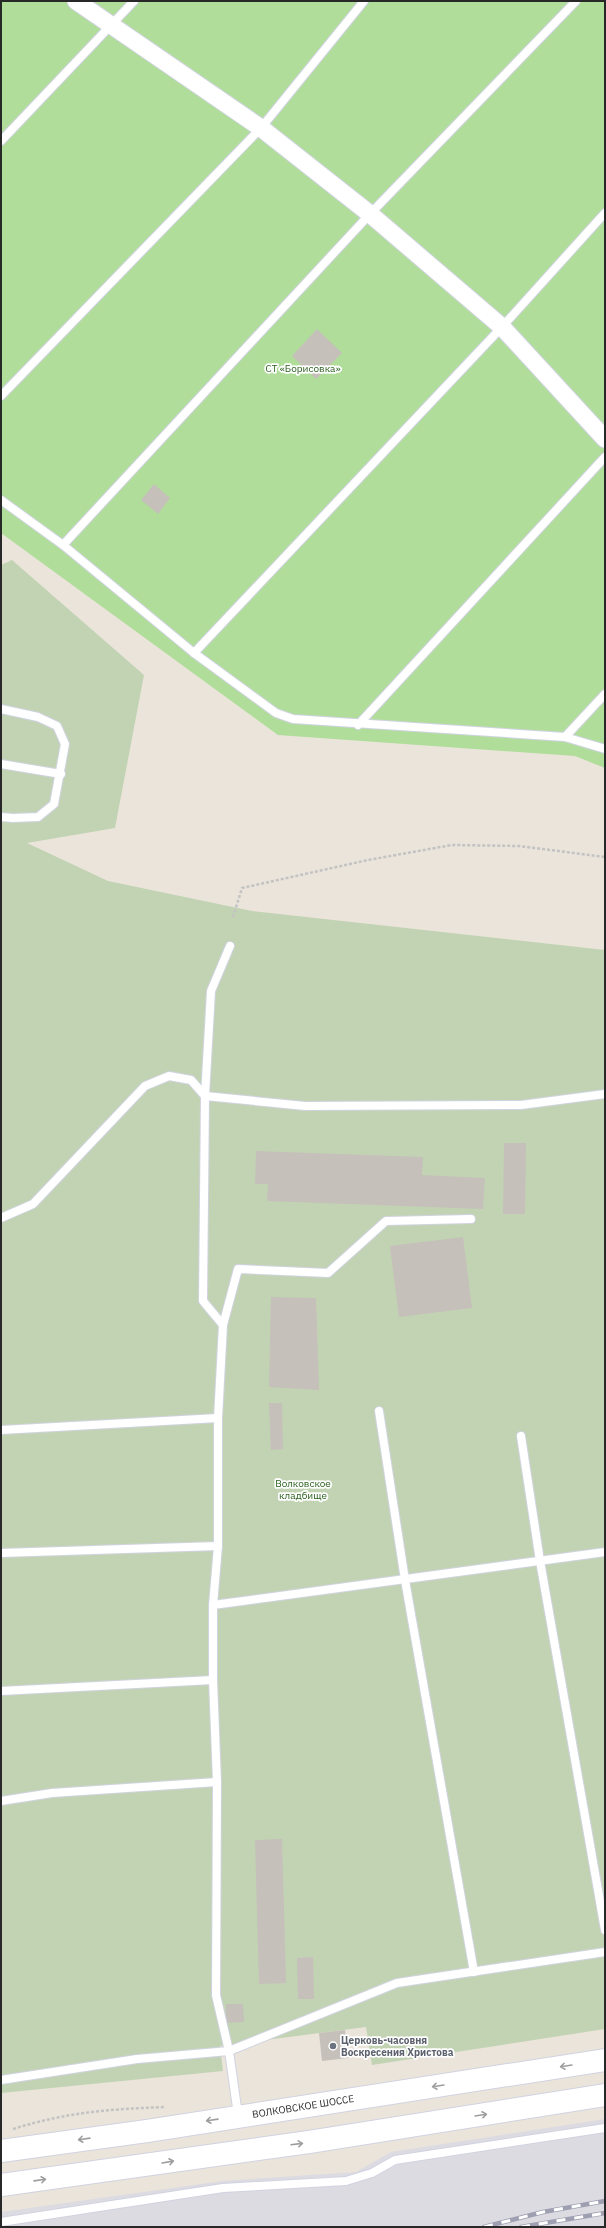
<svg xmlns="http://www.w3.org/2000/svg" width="606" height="2228" font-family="'IBM Plex Sans',sans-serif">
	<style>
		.industrial { fill: #dddbe2 }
		.green { fill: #b0dd9a }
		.cemetery { fill: #c2d3b3 }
		.building { fill: #c5c0ba }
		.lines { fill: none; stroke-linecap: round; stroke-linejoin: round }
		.lane-casing { stroke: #d0d3e0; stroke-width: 10 }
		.street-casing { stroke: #d0d3e0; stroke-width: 19 }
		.secondary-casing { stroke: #d0d3e0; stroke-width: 24 }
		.path { stroke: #c3c3c3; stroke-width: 2.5; stroke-dasharray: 3 2; stroke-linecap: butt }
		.lane { stroke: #fff; stroke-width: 8 }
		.street { stroke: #fff; stroke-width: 17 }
		.secondary { stroke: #fff; stroke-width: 22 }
		.rail-casing { stroke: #9ea0b1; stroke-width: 4.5 }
		.rail { stroke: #fff; stroke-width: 3; stroke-dasharray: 9; stroke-linecap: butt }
		.oneway { stroke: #9e9e9e }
		.worship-dot { fill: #6b7280; stroke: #fff; stroke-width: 1.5 }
		.labels { text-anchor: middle; stroke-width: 3.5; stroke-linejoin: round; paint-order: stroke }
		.park-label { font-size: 10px; fill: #2a601e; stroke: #fff }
		.worship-label { font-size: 10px; font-weight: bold; fill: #5b616d; stroke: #fff; text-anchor: start }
		.street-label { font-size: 10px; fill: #282828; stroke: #fff }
	</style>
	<rect width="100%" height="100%" fill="#eae4db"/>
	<polygon class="industrial" points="605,2119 605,2227 1,2227 1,2212 222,2181 356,2172 391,2152"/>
	<polygon class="green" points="1,1 605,1 605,768 575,756 278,735 1,533"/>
	<polygon class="cemetery" points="12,560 144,675 115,828 27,843 108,881 252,911 605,950 605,2029 372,2065 366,2027 220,2046 223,2071 1,2093 1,565"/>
	<g class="building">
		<polygon points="317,329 342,353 316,379 292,356"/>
		<polygon points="154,484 170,498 158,514 141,500"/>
		<polygon points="504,1143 526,1143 525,1214 503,1214"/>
		<polygon points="256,1151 423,1157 422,1175 485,1178 483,1209 267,1201 268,1184 255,1184"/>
		<polygon points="463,1237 472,1308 399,1317 390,1246"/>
		<polygon points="271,1297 316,1298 319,1390 269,1387"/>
		<polygon points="269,1403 282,1403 283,1449 271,1450"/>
		<polygon points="282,1839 286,1983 259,1984 255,1840"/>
		<polygon points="313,1957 314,1999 298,1999 297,1958"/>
		<polygon points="226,2004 243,2004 244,2022 226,2023"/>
		<polygon points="345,2030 348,2058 322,2061 319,2033"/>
	</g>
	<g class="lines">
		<defs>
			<g id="lane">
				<polyline points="1,141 134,1"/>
				<polyline points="1,396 261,128 364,1"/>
				<polyline points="1,500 63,545 194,653 276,713 293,719 565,737 605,749"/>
				<polyline points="63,545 370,214 576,1"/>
				<polyline points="194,653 502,327 605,213"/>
				<polyline points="1,709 38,717 57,726 65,744 54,804 38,817 13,818 1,817"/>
				<polyline points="358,725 605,457"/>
				<polyline points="565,737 605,694"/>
				<polyline points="1,764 61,774"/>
				<polyline points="1,1218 33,1204 145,1086 169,1076 191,1080 205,1096 211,991 230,946"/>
				<polyline points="223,1325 238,1269 328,1273 386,1221 471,1219"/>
				<polyline points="379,1411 405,1580 474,1972"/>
				<polyline points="1,1430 218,1418"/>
				<polyline points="521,1436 540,1561 605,1930"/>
				<polyline points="1,1553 218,1546"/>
				<polyline points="213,1605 605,1552"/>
				<polyline points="1,1691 213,1680"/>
				<polyline points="1,1801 52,1793 217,1782"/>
				<polyline points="1,2080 137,2059 229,2051 397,1983 605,1952"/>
				<polyline points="238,2115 229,2051 216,1995 217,1782 213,1680 213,1605 218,1546 218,1418 223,1325 203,1301 205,1096 305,1106 521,1105 605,1094"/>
				<polyline points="1,2222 223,2188 346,2181 372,2173 395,2160 605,2128"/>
			</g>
			<polyline id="street" points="76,1 261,128 370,214 502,327 605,439"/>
			<g id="secondary">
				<polyline points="1,2151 147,2131 605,2060"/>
				<polyline points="1,2185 309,2142 605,2095"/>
			</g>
		</defs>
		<use href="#lane" class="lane-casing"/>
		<use href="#street" class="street-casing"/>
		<use href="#secondary" class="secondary-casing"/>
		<g class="path">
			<polyline points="233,917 242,888 368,860 452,845 519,846 605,857"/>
			<path d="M13,2129C67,2112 111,2109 166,2107"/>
		</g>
		<use href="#lane" class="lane"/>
		<use href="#street" class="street"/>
		<use href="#secondary" class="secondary"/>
		<defs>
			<g id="rail">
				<polyline points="484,2227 543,2212 605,2201"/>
				<polyline points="521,2227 605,2213"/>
			</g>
		</defs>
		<use href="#rail" class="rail-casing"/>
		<use href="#rail" class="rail"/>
	</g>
	<defs><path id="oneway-shaft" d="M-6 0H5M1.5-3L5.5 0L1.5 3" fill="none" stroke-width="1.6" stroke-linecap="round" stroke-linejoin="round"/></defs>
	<g class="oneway">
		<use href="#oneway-shaft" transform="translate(566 2066) rotate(171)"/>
		<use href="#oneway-shaft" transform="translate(438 2086) rotate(171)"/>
		<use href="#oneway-shaft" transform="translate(481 2115) rotate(-9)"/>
		<use href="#oneway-shaft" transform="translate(212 2120) rotate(172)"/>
		<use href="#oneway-shaft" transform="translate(84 2139) rotate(172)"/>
		<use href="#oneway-shaft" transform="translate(297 2144) rotate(-7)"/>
		<use href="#oneway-shaft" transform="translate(168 2162) rotate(-10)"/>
		<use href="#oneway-shaft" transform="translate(40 2180) rotate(-8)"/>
	</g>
	<circle class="worship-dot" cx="333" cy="2046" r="4"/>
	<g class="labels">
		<g class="park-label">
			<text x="303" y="372">СТ «Борисовка»</text>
			<text x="303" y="1487">Волковское<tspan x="303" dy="12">кладбище</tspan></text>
		</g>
		<g class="worship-label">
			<text x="341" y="2044">Церковь-часовня<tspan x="341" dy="12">Воскресения Христова</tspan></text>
		</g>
		<g class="street-label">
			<text transform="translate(303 2106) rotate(-9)" y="4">ВОЛКОВСКОЕ ШОССЕ</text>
		</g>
	</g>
	<rect width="606" height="2228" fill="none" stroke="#282828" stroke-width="4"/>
</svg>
